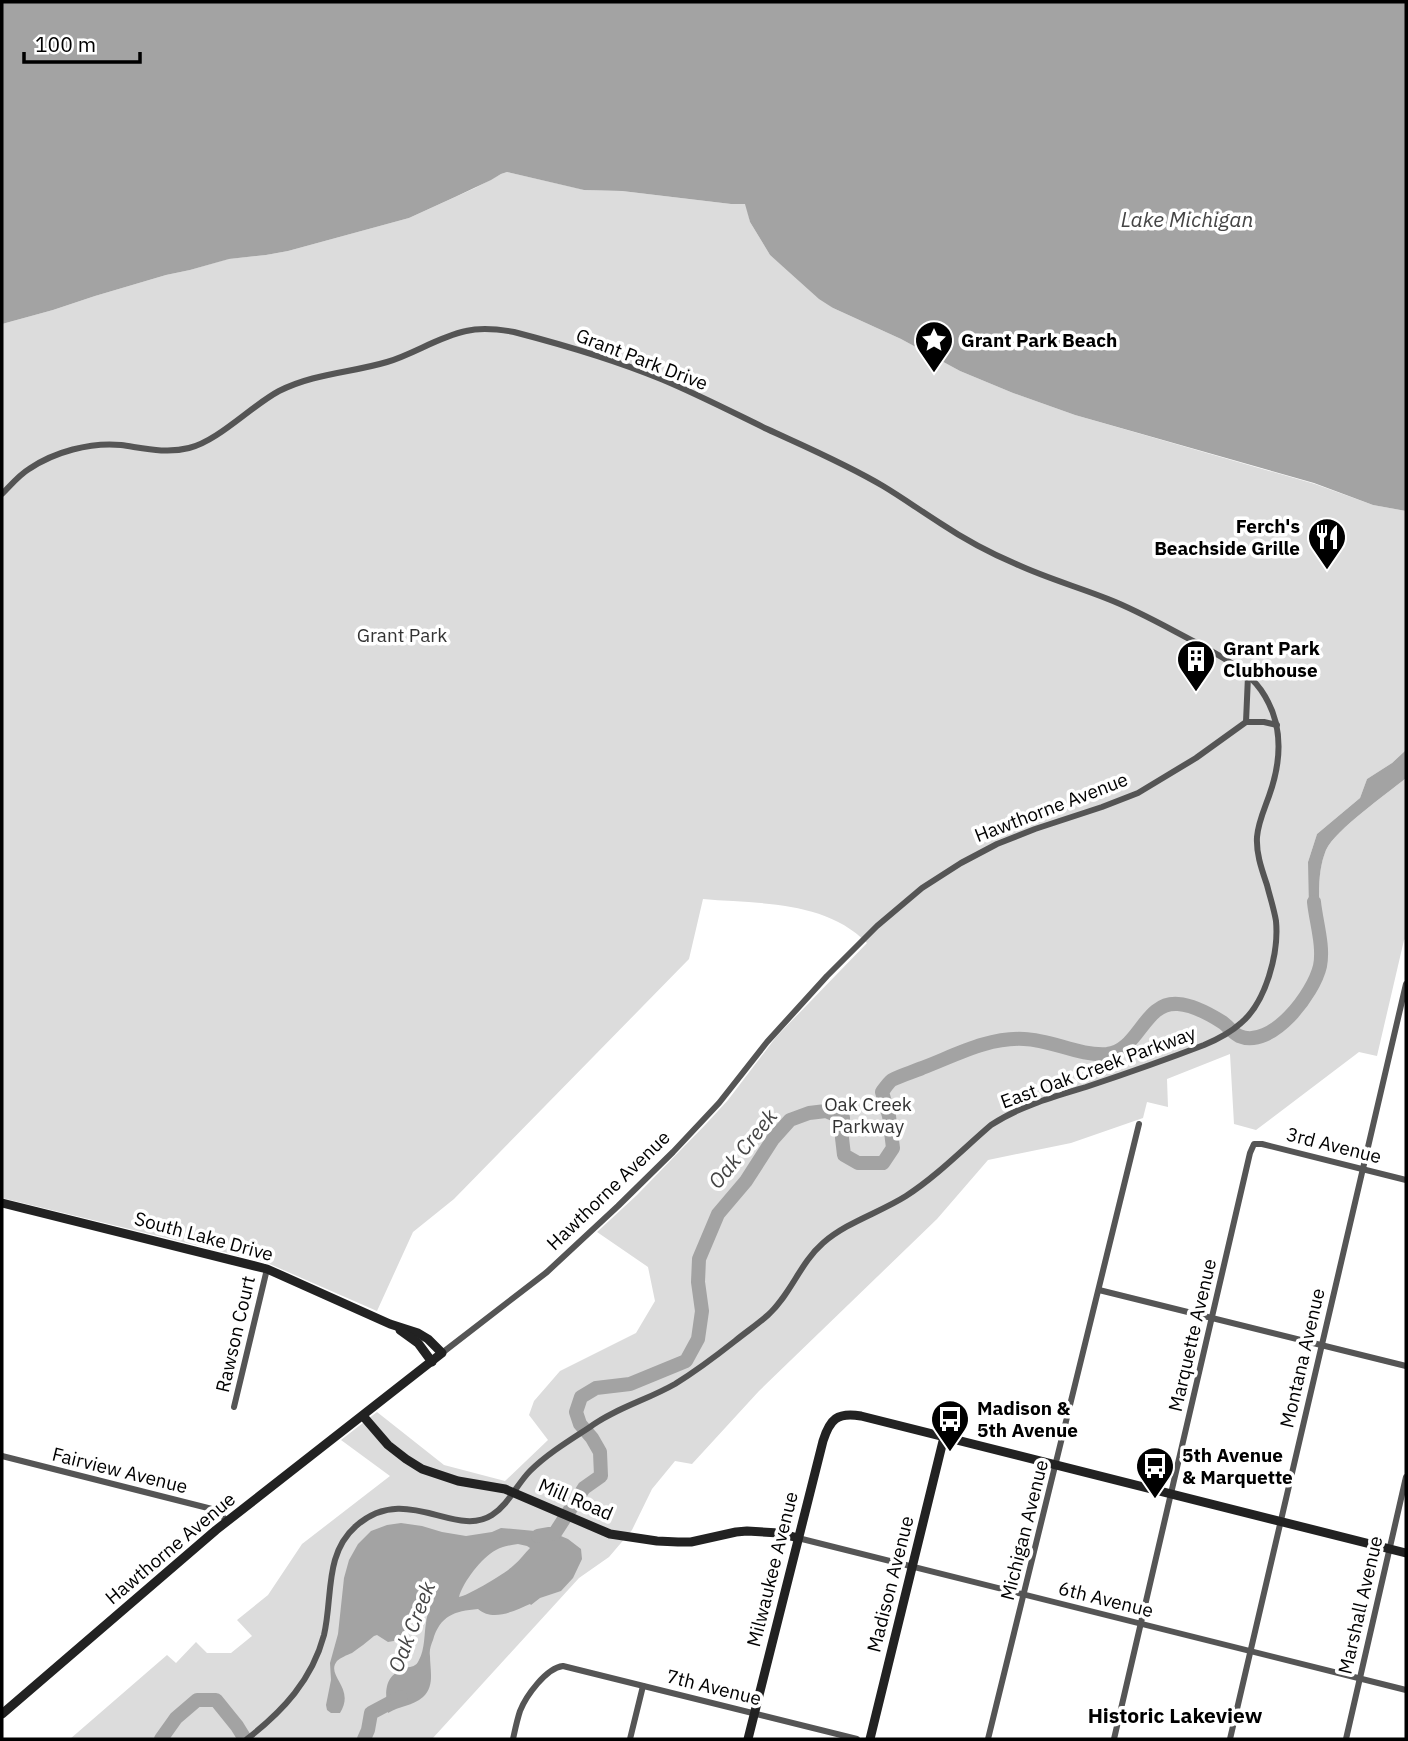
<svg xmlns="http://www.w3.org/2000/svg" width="1408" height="1741" font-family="'IBM Plex Sans',sans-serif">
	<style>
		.green { fill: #dcdcdc }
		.water { fill: #a3a3a3; fill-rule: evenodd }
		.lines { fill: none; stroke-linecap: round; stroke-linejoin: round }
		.river { stroke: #a3a3a3; stroke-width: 14 }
		.street { stroke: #555; stroke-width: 6 }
		.secondary { stroke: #222; stroke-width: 9 }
		.labels { text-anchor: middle; stroke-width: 7; stroke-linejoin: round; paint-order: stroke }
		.poi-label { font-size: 19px; font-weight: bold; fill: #000; stroke: #fff; text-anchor: start }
		.street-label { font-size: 19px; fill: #000; stroke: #fff }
		.park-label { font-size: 19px; fill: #333; stroke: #fff }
		.water-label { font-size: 21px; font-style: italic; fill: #444; stroke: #fff }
		.neighbourhood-label { font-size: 21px; font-weight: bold; fill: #000; stroke: #fff }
	</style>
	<rect width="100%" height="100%" fill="#fff"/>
	<path class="green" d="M507,172L585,190L622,191L731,204H746L750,222L770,255L833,308L901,339L960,371L1013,393L1075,415L1315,484L1373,505L1406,511V750L1392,763L1367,779L1360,798L1317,834L1308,862L1320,919C1319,897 1317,871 1326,850C1336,829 1387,794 1406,778V939L1404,940L1377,1056L1359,1052L1256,1130L1234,1124L1230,1054L1167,1079L1168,1107L1147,1102L1143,1118L1071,1143L988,1160L937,1219L759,1391L692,1464L675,1461L652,1489L632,1530L609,1557L579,1578L432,1739H70L167,1655L176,1663L196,1642L207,1653H231L252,1636L237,1620L268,1595L302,1544L390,1476L341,1440L377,1412L444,1465L505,1481L548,1440L529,1415L534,1401L560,1371L636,1333L655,1301L648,1267L597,1232L637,1195L706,1124L728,1100L776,1037L867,943C825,900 759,904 703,899L689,959L454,1199L413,1232L377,1311L265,1262L2,1198V324L53,310L95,296L166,275L190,270L228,259L266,255L288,251L409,218L475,188L501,174Z"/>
	<g class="water">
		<polygon points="2,2 1406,2 1406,511 1373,505 1314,483 1075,415 1013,393 960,371 901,339 833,308 819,299 770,255 750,222 745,204 731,204 622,191 584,190 507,172 501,174 491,180 455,197 409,218 288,251 266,255 229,259 190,270 166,275 95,296 53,310 2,324"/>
		<path d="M1406,750V778C1387,794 1336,829 1326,850C1317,872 1319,897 1320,920L1315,919L1309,907L1308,862L1317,834L1360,798L1367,779L1392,763Z"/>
		<path d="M401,1523L422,1526L442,1532L466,1536L492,1532L501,1528L535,1531L544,1529L568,1539L581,1549L582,1559L573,1578L561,1591L540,1598L531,1605L530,1604C514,1611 493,1622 478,1609C454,1611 440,1616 433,1640C431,1645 429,1650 430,1656C430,1670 435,1686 423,1697C413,1706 399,1706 388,1713C385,1693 383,1675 406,1668C412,1666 416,1667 419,1660C425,1649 424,1635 426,1623C427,1612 433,1602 435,1592H430L422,1601L399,1640L388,1642L377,1635L374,1636C367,1642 359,1648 352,1653C347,1655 340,1658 337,1661C325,1676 356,1687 340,1713H331L327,1710L326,1705L331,1680L330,1663L338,1634L344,1578L349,1560L358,1544L371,1531L387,1525ZM518,1544L527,1546L530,1548C525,1553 520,1560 514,1565C506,1573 469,1595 459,1597C463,1582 482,1557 496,1550C503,1546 511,1545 518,1544Z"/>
	</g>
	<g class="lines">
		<g class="river">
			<path d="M538,1536L555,1533L584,1488L601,1476L600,1452L592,1438L580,1424L576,1412L581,1397L596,1388L630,1384L686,1361L698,1339L702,1311L698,1282L699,1259L718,1214L746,1181L773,1139L790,1120L809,1113L826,1111L843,1118L842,1138L844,1155L858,1163H883L893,1148L889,1116L882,1092C885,1088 888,1083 892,1080C901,1075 913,1072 922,1068C954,1056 988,1037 1024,1039C1052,1040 1079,1056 1107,1054C1139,1051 1144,1001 1178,1004C1192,1005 1211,1015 1222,1022C1228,1026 1233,1033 1239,1036C1272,1050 1314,993 1320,966C1324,946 1316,922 1314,902"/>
			<polyline points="161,1739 176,1718 197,1700 216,1700 237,1726 245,1739"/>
			<polyline points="364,1739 368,1730 371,1713 401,1697"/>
		</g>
		<g class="street">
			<path d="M2,494C10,486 19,475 29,469C54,452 90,442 121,445C143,448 166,454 189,448C218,441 251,406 279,391C315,373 350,373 387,362C414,354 438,337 466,331C482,327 498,329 514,332C564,345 613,359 661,379C697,394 732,412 767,429C806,447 846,464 883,486C903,498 921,511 940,523C964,539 990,553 1016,564C1046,578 1078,587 1108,599C1139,611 1168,628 1197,643C1220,656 1245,668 1261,690C1284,723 1282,760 1269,796C1264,810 1258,823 1257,837C1256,854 1262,870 1267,885C1270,897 1274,909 1276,921C1279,953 1266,1002 1241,1023C1230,1033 1216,1040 1204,1045C1165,1060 1125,1074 1086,1087C1053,1097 1020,1106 991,1125C963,1149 937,1176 906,1196C879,1213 847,1222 823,1243C800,1263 791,1294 768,1315C758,1324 746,1332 735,1341C716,1356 696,1371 675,1384C647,1400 616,1408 590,1427C570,1440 547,1454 530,1471C517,1484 509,1504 492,1515C455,1539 406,1482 356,1526C324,1554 333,1597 324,1635C312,1680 283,1711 247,1739"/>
			<polyline points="1246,722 1248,676"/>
			<polyline points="1099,1290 1406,1366"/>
			<polyline points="442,1353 547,1272 618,1206 673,1152 719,1103 767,1042 827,976 877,926 922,888 961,863 997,844 1035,829 1102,807 1138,793 1196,758 1246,722 1264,722 1277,725"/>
			<polyline points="234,1407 267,1269"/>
			<polyline points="2,1456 212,1509 220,1514 227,1521"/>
			<polyline points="798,1538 1406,1690"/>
			<path d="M513,1739C515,1730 517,1720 520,1711C526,1696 546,1668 563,1666L857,1739"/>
			<polyline points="630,1739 643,1686"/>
			<polyline points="988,1739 1139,1124"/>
			<polyline points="1114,1739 1250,1153 1254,1144 1262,1144 1406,1180"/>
			<polyline points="1230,1739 1406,984"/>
			<polyline points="1346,1739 1406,1477"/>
		</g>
		<g class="secondary">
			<polyline points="2,1203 267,1269 390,1324 418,1333 428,1339 442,1353 216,1530 2,1714"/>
			<polyline points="400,1330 418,1343 432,1362"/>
			<polyline points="363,1416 388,1445 406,1459 422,1469 458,1481 505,1489 610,1534 657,1541 678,1542 691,1542 736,1532 747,1531 779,1533 798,1538"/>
			<path d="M748,1739L823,1441C830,1419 837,1412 861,1416L1406,1553"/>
			<polyline points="870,1739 944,1437"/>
		</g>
	</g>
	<defs>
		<symbol id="sight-pin" viewBox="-11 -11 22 30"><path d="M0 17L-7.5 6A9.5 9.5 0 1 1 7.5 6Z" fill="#000" stroke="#fff"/><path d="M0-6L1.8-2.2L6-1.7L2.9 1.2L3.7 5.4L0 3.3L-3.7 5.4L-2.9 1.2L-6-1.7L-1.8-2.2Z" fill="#fff"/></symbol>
		<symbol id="restaurant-pin" viewBox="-11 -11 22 30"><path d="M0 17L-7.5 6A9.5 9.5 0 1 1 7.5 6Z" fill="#000" stroke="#fff"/><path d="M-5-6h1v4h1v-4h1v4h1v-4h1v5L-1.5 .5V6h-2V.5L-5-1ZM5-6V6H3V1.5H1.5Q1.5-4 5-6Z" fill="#fff"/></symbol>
		<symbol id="building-pin" viewBox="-11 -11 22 30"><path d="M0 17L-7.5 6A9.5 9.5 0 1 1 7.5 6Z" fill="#000" stroke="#fff"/><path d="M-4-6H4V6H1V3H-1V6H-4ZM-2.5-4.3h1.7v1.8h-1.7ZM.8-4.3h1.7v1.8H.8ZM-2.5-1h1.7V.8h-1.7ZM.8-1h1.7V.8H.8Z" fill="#fff"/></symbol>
		<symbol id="bus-pin" viewBox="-11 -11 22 30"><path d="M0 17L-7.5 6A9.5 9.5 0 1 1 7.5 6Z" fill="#000" stroke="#fff"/><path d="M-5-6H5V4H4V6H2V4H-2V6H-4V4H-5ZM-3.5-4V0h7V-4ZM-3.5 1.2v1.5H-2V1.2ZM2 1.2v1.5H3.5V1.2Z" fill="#fff"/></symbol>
	</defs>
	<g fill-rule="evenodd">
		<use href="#sight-pin" x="912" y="318" width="44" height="60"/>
		<use href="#restaurant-pin" x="1305" y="515" width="44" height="60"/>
		<use href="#building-pin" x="1174" y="637" width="44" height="60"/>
		<use href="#bus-pin" x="928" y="1397" width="44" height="60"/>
		<use href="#bus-pin" x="1133" y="1444" width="44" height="60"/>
	</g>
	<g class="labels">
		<g class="poi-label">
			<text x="961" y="347">Grant Park Beach</text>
			<text x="1300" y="533" text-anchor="end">Ferch's<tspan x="1300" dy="22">Beachside Grille</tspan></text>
			<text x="1223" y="655">Grant Park<tspan x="1223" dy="22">Clubhouse</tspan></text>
			<text x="977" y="1415">Madison &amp;<tspan x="977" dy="22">5th Avenue</tspan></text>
			<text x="1182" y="1462">5th Avenue<tspan x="1182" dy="22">&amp; Marquette</tspan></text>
		</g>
		<g class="street-label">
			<text transform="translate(642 359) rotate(21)" y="7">Grant Park Drive</text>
			<text transform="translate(1051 807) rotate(-21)" y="7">Hawthorne Avenue</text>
			<text transform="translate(1098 1067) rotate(-20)" y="7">East Oak Creek Parkway</text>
			<text transform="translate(1334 1145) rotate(14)" y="7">3rd Avenue</text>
			<text transform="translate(608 1190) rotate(-44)" y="7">Hawthorne Avenue</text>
			<text transform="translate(204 1236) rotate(15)" y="7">South Lake Drive</text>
			<text transform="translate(235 1334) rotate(-77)" y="7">Rawson Court</text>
			<text transform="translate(1192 1335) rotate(-77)" y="7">Marquette Avenue</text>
			<text transform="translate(1302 1358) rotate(-77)" y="7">Montana Avenue</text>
			<text transform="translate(120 1470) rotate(14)" y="7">Fairview Avenue</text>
			<text transform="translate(576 1499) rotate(23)" y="7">Mill Road</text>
			<text transform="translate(1024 1530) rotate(-76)" y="7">Michigan Avenue</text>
			<text transform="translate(170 1548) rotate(-40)" y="7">Hawthorne Avenue</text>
			<text transform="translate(772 1569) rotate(-76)" y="7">Milwaukee Avenue</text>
			<text transform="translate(890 1584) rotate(-76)" y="7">Madison Avenue</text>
			<text transform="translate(1106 1599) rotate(14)" y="7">6th Avenue</text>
			<text transform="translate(1360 1605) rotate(-77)" y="7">Marshall Avenue</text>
			<text transform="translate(714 1687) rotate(14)" y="7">7th Avenue</text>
		</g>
		<g class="park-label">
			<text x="402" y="642">Grant Park</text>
			<text x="868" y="1111">Oak Creek<tspan x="868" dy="22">Parkway</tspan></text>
		</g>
		<g class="water-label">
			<text x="1187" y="227">Lake Michigan</text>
			<text transform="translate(743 1149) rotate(-51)" y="7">Oak Creek</text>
			<text transform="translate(412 1627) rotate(-69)" y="7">Oak Creek</text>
		</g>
		<g class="neighbourhood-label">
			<text x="1175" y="1723">Historic Lakeview</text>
		</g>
	</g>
	<rect width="1408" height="1741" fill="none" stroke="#000000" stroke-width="7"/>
	<path d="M24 52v10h116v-10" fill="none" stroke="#000000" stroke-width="3.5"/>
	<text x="35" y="52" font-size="21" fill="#000000" stroke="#ffffff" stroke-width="5" paint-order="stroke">100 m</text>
</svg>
